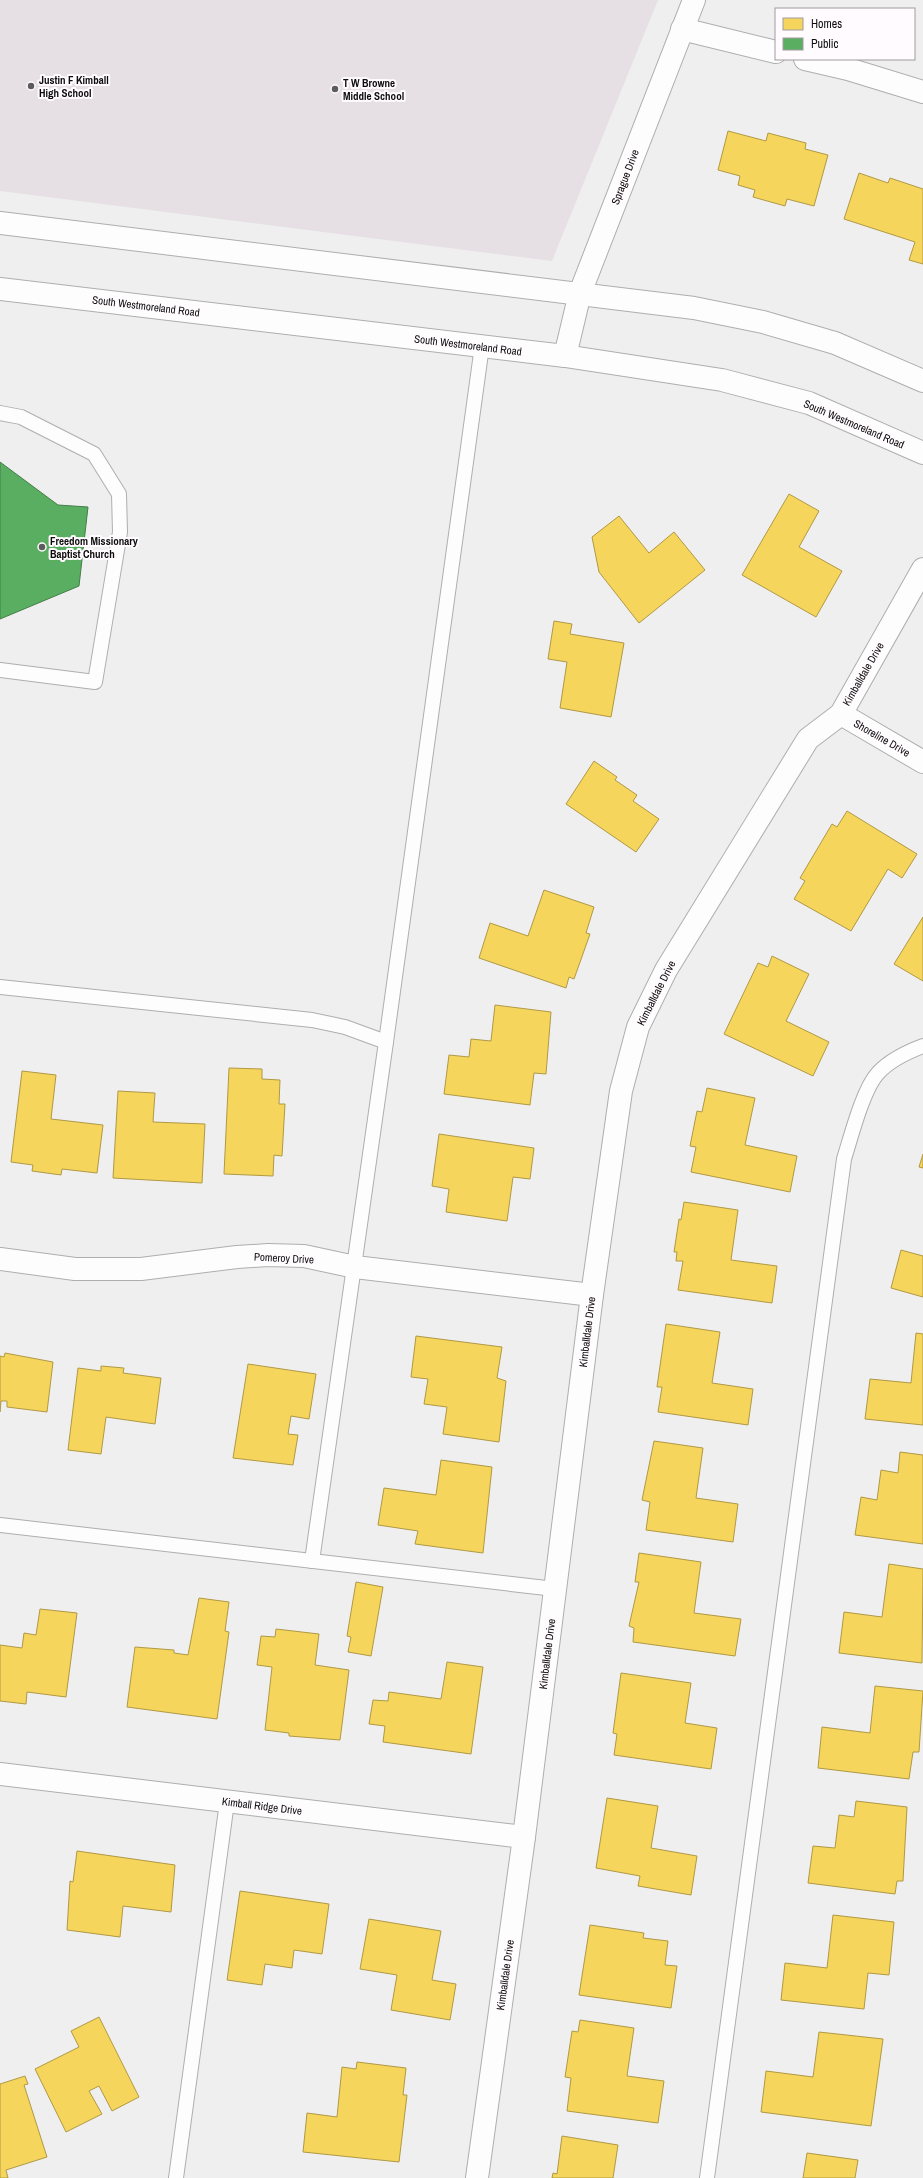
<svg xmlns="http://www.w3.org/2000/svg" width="923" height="2178" font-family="'Archivo Narrow',sans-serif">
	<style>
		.built { fill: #e6e0e4 }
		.homes { fill: #f6d55c; stroke: #b09944 }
		.public { fill: #5aae61; stroke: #437e48 }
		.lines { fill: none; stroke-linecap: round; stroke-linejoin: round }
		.lane-casing { stroke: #afaeaf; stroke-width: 16 }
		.street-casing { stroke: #afaeaf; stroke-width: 24 }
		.secondary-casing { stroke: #afaeaf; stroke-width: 24 }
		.lane { stroke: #fdfdfd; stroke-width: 14 }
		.street { stroke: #fdfdfd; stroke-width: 22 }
		.secondary { stroke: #fdfdfd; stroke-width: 22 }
		.poi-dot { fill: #5d5c5c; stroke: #fffbfe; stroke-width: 1.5 }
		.labels { text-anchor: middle; stroke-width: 4; stroke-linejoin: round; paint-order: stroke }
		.poi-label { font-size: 11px; font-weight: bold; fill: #0e0d0d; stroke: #fffbfe; text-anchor: start }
		.street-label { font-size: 11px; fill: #0e0d0d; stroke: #fffbfe }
	</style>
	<rect width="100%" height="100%" fill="#f0eff0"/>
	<polygon class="built" points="0,0 658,0 552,261 0,191"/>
	<g class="homes">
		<polygon points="728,131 766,141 768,133 806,143 805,149 828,155 814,206 787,199 785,206 753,197 755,190 738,185 740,176 718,170"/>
		<polygon points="859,173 888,183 890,178 923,189 923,264 909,260 915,242 844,219"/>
		<polygon points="789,494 819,511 799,547 842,571 816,617 742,575"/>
		<polygon points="619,516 649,553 674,532 705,570 639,623 599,572 592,537"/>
		<polygon points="554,621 572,624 570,634 624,643 611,717 560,708 567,662 548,659"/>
		<polygon points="594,761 617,777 615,780 637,795 633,801 659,819 636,852 566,804"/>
		<polygon points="847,811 917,854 902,878 888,869 851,931 794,899 805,881 800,878 832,824 837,827"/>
		<polygon points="544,890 594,907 586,933 590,934 574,979 569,977 566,988 479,958 490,923 528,936"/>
		<polygon points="923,917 923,981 894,964"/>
		<polygon points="772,956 809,974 786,1021 829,1042 813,1076 724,1034 758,963 768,967"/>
		<polygon points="495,1005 551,1012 546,1074 534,1073 530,1105 444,1094 449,1055 469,1057 471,1039 491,1041"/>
		<polygon points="229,1068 262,1069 262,1079 280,1080 279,1104 285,1104 282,1156 274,1155 273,1176 224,1174"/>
		<polygon points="22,1071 56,1075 51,1119 103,1125 97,1173 62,1169 61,1175 32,1171 33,1165 11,1162"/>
		<polygon points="707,1088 755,1098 745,1145 797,1156 790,1192 691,1172 696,1147 690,1146 697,1111 702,1112"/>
		<polygon points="118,1091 155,1093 153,1122 205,1124 202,1183 113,1178"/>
		<polygon points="439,1134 534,1148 530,1179 513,1177 507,1221 446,1212 449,1189 432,1186"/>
		<polygon points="923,1154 923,1168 919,1167"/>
		<polygon points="684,1202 738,1210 731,1260 777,1266 772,1303 678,1290 683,1261 676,1261 677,1252 674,1252 679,1219 681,1220"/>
		<polygon points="901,1250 923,1256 923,1297 891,1288"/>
		<polygon points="666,1324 720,1332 712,1383 753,1389 748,1425 658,1412 662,1387 657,1387"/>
		<polygon points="916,1333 923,1334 923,1425 865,1419 870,1379 911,1383"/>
		<polygon points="416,1336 502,1347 497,1378 506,1381 499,1442 443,1434 447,1407 424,1404 428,1379 411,1377"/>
		<polygon points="5,1353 53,1362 47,1412 7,1407 7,1401 1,1401 0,1412 0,1356 4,1357"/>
		<polygon points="248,1364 316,1374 309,1419 291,1416 288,1434 298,1435 293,1465 233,1458"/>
		<polygon points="101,1366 124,1368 123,1373 161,1378 155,1424 106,1417 101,1454 68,1450 78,1368 101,1371"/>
		<polygon points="654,1441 703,1448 696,1498 738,1504 733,1542 646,1530 650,1502 642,1500"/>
		<polygon points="900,1452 923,1455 923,1544 855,1535 861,1497 877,1500 881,1470 898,1473"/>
		<polygon points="441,1460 492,1467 483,1553 415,1544 418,1531 378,1525 384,1488 436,1495"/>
		<polygon points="639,1553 701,1562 694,1613 741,1619 735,1656 633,1642 634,1628 629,1626 639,1582 635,1582"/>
		<polygon points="889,1564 923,1569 922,1663 839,1653 844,1612 882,1617"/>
		<polygon points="356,1582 383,1587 371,1656 348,1652 351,1637 347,1636"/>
		<polygon points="199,1598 229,1602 225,1631 229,1632 217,1719 127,1707 135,1647 174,1650 174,1653 188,1655"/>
		<polygon points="40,1609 77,1613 66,1697 27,1692 26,1704 0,1701 0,1645 22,1648 24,1633 36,1635"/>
		<polygon points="276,1629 319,1634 315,1665 349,1670 340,1740 289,1736 289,1733 265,1730 272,1667 257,1665 261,1636 275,1637"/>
		<polygon points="447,1662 483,1667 471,1754 383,1742 385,1726 369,1724 373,1700 388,1701 389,1692 441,1699"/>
		<polygon points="621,1673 691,1683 685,1723 717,1728 711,1769 614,1755 617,1734 613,1733"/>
		<polygon points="875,1686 923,1691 919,1752 913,1752 909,1779 818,1768 822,1727 870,1733"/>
		<polygon points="607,1798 658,1806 651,1848 697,1856 691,1895 638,1886 640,1876 596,1868"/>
		<polygon points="856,1801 907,1807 903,1881 897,1881 895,1894 808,1883 813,1846 835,1848 839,1815 854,1817"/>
		<polygon points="77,1851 175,1865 171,1912 123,1906 120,1937 67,1930 70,1881 73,1882"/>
		<polygon points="240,1891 329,1904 322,1954 294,1950 292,1968 265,1964 262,1985 227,1980"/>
		<polygon points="833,1915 894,1922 889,1975 868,1973 864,2009 781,2000 785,1963 827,1968"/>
		<polygon points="369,1919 441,1931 432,1980 456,1984 450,2020 391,2010 397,1975 360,1969"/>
		<polygon points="590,1925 644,1933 643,1938 668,1941 665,1965 677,1966 671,2008 579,1995"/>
		<polygon points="99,2017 139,2097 112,2111 99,2086 89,2091 102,2114 66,2132 35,2069 79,2047 71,2031"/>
		<polygon points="580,2020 634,2028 627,2076 664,2081 658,2123 567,2111 571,2078 565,2077 572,2031 578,2032"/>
		<polygon points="819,2032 883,2039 871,2126 761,2112 766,2071 813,2077"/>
		<polygon points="357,2062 406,2068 403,2095 407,2095 399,2162 303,2152 307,2113 337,2117 342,2067 356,2069"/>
		<polygon points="25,2076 28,2084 24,2085 47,2157 6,2170 8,2178 0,2178 0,2084"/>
		<polygon points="562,2136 618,2145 613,2178 552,2178 553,2173 557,2174"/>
		<polygon points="807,2153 858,2160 855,2178 803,2178"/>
	</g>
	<polygon class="public" points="0,462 58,505 88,507 79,586 0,619"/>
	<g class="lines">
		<defs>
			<g id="lane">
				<polyline points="0,413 21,417 94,454 119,494 120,532 95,682 0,670"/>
				<polyline points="0,987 312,1020 345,1027 386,1042 312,1561"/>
				<polyline points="386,1042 482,346"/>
				<polyline points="0,1525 555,1589"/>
				<polyline points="176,2178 227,1802"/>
				<path d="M707,2178L844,1159C851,1137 863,1089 878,1073C890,1060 907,1052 923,1046"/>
			</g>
			<g id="street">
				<polyline points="682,29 776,52"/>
				<polyline points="805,59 848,69 923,92"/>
				<polyline points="565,356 580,293 694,0"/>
				<polyline points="841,714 923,762"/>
				<polyline points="0,1259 75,1269 141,1269 237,1257 268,1255 304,1256 355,1267 592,1295"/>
				<polyline points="0,1774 524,1837"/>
				<polyline points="477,2178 524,1837 592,1295 621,1091 638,1027 666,970 808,739 841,714 923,569"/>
			</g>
			<g id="secondary">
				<polyline points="0,223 694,308 763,322 835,343 923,381"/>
				<polyline points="0,289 565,356 722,380 809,403 923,453"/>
			</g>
		</defs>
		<use href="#lane" class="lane-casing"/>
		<use href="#street" class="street-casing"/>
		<use href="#secondary" class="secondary-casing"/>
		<use href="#lane" class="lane"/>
		<use href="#street" class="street"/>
		<use href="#secondary" class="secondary"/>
	</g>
	<g class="poi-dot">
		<circle cx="31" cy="86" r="4"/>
		<circle cx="335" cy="89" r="4"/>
		<circle cx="42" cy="547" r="4"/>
	</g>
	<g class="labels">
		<g class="poi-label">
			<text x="39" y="84">Justin F Kimball<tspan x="39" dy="13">High School</tspan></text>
			<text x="343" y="87">T W Browne<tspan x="343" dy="13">Middle School</tspan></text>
			<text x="50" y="545">Freedom Missionary<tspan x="50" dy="13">Baptist Church</tspan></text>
		</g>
		<g class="street-label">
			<text transform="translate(625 177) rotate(-69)" y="4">Sprague Drive</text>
			<text transform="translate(146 306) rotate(7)" y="4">South Westmoreland Road</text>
			<text transform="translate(468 345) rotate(7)" y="4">South Westmoreland Road</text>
			<text transform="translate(854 424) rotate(23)" y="4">South Westmoreland Road</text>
			<text transform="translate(863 674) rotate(-60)" y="4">Kimballdale Drive</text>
			<text transform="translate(882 738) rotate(30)" y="4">Shoreline Drive</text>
			<text transform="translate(656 993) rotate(-63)" y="4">Kimballdale Drive</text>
			<text transform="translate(284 1258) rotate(3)" y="4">Pomeroy Drive</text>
			<text transform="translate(587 1332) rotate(-83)" y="4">Kimballdale Drive</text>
			<text transform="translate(547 1654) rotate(-83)" y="4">Kimballdale Drive</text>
			<text transform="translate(262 1806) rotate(7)" y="4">Kimball Ridge Drive</text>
			<text transform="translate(505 1975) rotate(-82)" y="4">Kimballdale Drive</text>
		</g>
	</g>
	<rect x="775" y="8" width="140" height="52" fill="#fffbfe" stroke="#9f9c9e"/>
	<rect x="783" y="18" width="20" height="12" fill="#f6d55c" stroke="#9f9c9e"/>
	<text x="811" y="28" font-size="12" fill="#0e0d0d">Homes</text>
	<rect x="783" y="38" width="20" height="12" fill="#5aae61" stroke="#9f9c9e"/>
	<text x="811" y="48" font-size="12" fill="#0e0d0d">Public</text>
</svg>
